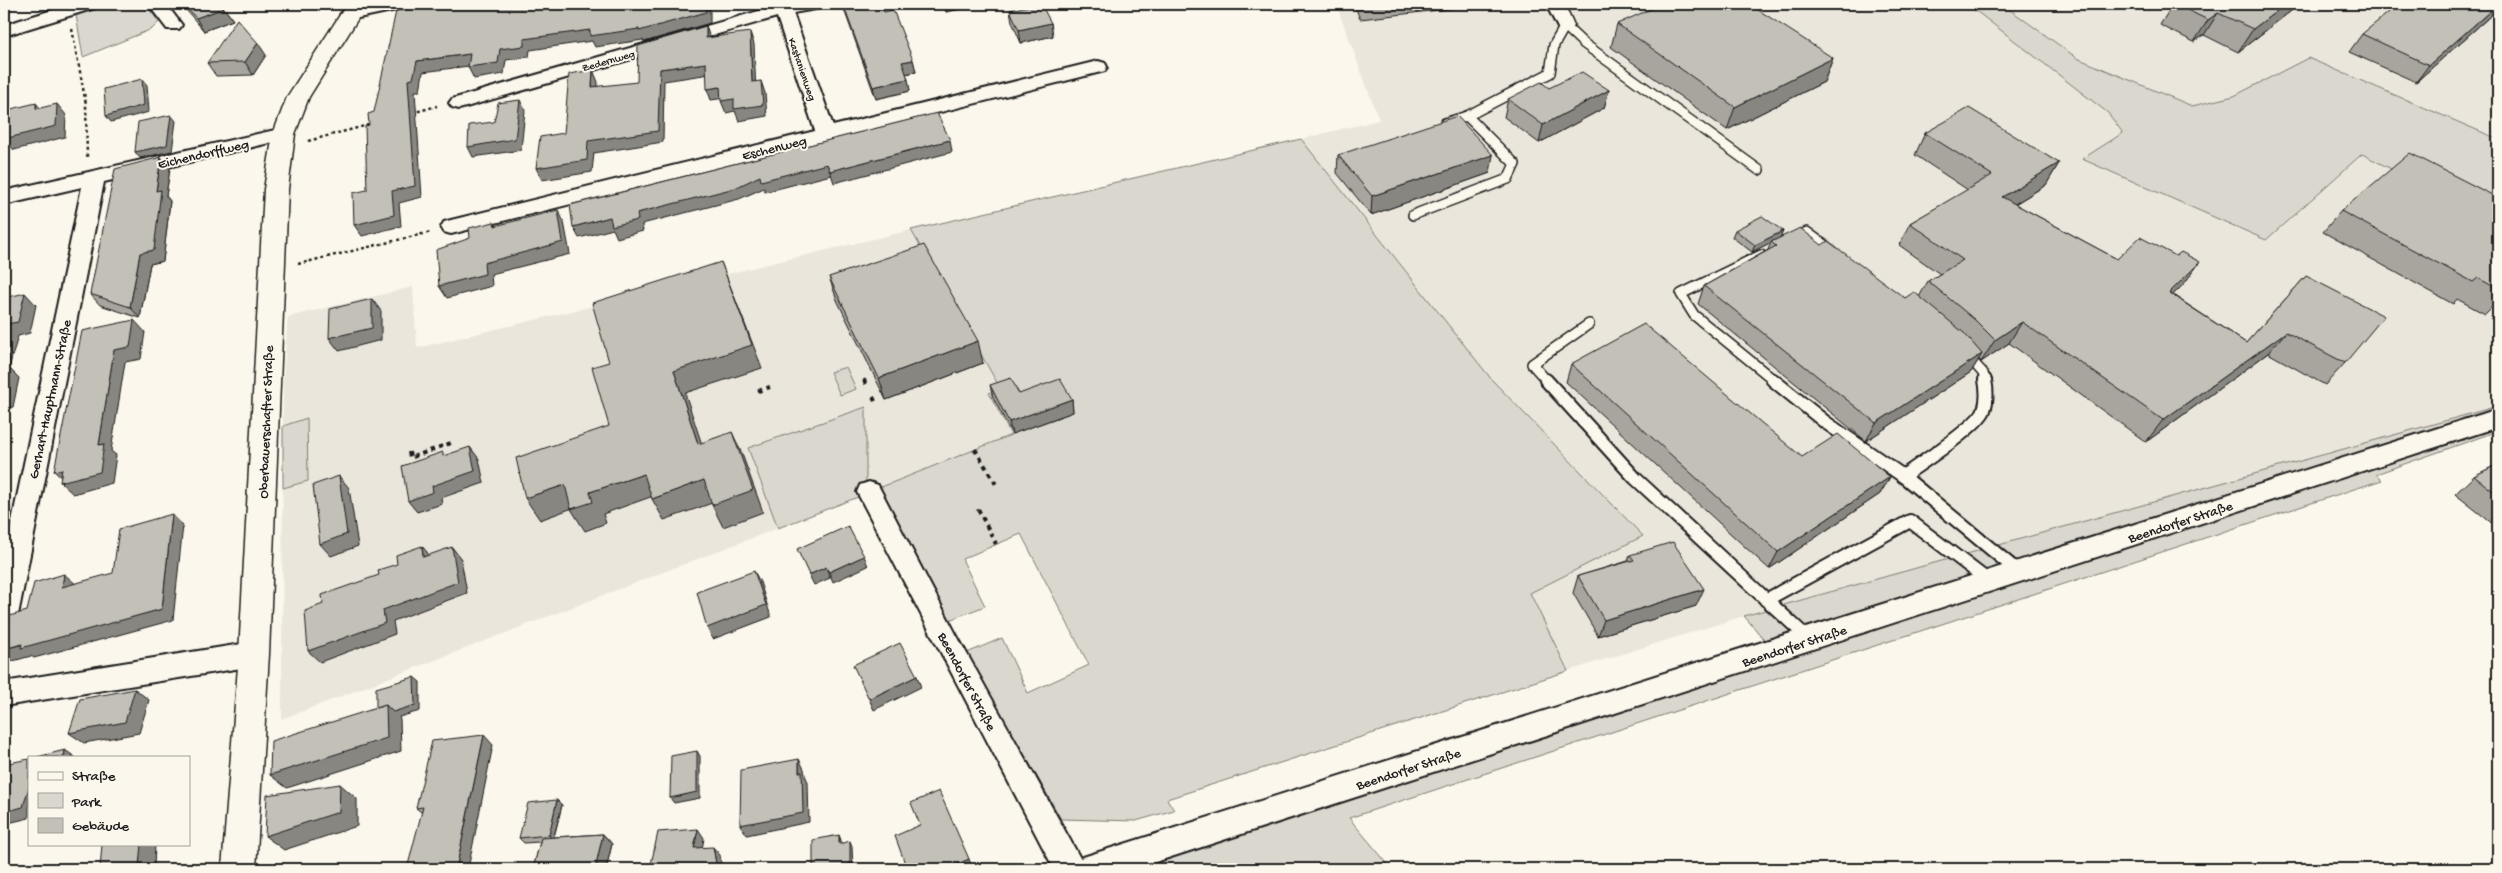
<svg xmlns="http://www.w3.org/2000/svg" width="2502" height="873" font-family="'Gochi Hand',sans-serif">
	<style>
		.built { fill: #eae6dc }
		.green { fill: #dad7ce; stroke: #7b7a75 }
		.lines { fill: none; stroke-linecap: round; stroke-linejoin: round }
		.lane-far1-casing { stroke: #1c1c1c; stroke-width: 12 }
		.lane-casing { stroke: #1c1c1c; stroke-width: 16 }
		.street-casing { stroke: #1c1c1c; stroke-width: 4 }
		.secondary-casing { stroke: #1c1c1c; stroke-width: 3 }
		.path-far1 { stroke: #1c1c1c; stroke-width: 2.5; stroke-dasharray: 3 3; stroke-linecap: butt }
		.path { stroke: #1c1c1c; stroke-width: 4; stroke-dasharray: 4.5 4.5; stroke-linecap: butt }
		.lane-far1 { stroke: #fbf7ec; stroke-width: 9 }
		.lane { stroke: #fbf7ec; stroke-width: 12 }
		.street { fill: #fbf7ec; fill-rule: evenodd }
		.secondary { fill: #fbf7ec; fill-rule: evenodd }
		.wall { fill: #a8a59e; stroke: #1c1c1c }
		.shaded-wall { fill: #888681; stroke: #1c1c1c }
		.building { fill: #c3c0b8; stroke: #1c1c1c }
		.labels { text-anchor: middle; stroke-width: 4; stroke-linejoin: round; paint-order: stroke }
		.far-street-label { font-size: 11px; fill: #1c1c1c; stroke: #fbf7ec }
		.street-label { font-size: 14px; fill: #1c1c1c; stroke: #fbf7ec }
	</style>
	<rect width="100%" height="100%" fill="#fbf7ec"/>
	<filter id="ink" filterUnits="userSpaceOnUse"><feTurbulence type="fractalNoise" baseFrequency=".02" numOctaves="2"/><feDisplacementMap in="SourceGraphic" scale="10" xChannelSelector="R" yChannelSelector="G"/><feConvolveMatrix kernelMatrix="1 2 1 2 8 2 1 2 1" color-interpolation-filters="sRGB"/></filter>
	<g filter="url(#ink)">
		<g class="built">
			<polygon points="1336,4 1967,4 2108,113 2123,133 2083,159 2266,240 2362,154 2498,224 2498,406 1744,616 1568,671 1529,593 1643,536 1492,380 1301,139 1379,120"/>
			<polygon points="2002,4 2498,4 2498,139 2308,58 2234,96 2192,106 2077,58"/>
			<polygon points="911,230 1000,389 990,394 1011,435 778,528 282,719 283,380 288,317 413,287 417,348"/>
		</g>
		<g class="green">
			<polygon points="106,4 145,4 159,22 152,29 83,57 76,15"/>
			<polygon points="1967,4 2002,4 2077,58 2192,106 2234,96 2308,58 2498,139 2498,224 2362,154 2266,240 2082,159 2123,133 2108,113"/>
			<polygon points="1301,139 1492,380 1643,536 1530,593 1568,671 1167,799 1174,810 1136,821 1061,819 967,653 1002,638 1028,693 1089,665 1021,534 962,559 985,606 949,620 869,492 1011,435 989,393 1000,388 911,230"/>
			<polygon points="846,367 856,389 840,395 830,372"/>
			<polygon points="2498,406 2498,431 2376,474 2382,480 1349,818 1392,869 1134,869 1782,660 1744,616"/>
			<polygon points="866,407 866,494 778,528 748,448"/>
			<polygon points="307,418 308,481 283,488 283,426"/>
		</g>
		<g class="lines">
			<defs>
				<g id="lane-far1">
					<polyline points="1445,123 1467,116 1550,73 1554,45 1565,26 1583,43 1759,170"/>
					<polyline points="1413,215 1508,179 1515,164 1467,116"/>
					<polyline points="1793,239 1807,232 1834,252"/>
					<polyline points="1761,255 1681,294 1694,315 1775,381"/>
					<polyline points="1965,353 1983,373 1985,381"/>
					<polyline points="1547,381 1532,364 1589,324"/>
				</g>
				<g id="lane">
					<polyline points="1546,380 1635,478 1810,640"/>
					<polyline points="1773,380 1825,422 1903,476"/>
					<path d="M1985,380C1987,390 1988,399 1984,410C1979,425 1919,465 1903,476L2020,573"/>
					<polyline points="1766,600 1910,521 1990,582"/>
				</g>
				<g id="street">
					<polygon points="72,4 98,4 95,8 4,36 4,25"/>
					<polygon points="148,4 166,4 182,25 179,29 167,29"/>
					<polygon points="376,4 409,4 406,8 349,20 343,19 340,15 343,11"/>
					<polygon points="772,4 824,4 821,8 793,13 833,126 1098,61 1105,63 1107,67 1105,71 451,234 444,232 441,227 444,222 451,220 815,131 777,17 466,107 459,109 452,107 449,103 452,99 773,7"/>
					<polygon points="1546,4 1564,4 1574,26 1571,30 1559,30"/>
					<polygon points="284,128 291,130 294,134 291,138 104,182 17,620 13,628 4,631 4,559 82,187 4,205 4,191"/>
					<polygon points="2498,409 2498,427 1134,869 1054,869 857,492 860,485 869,482 878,485 956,634 1080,858"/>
					<polygon points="254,642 263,646 267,654 263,662 254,666 4,706 4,682"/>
				</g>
				<polygon id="secondary" points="347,4 367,4 309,97 295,134 288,189 269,654 256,869 222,869 239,654 264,189 273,134 287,97"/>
			</defs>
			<use href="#lane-far1" class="lane-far1-casing"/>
			<use href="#lane" class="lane-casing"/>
			<use href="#street" class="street-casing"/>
			<use href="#secondary" class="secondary-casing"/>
			<g class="path-far1">
				<polyline points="72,29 86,104 87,159"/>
				<polyline points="412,113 437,106"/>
				<polyline points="308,141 372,124"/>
				<polyline points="298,264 431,232"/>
				<polyline points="864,379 865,381"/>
			</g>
			<g class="path">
				<polyline points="864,380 867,386"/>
				<polyline points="758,391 770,387"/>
				<polyline points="873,397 876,403"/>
				<polyline points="975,449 997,486"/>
				<polyline points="409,452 410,458 451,443"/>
				<polyline points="978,509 996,544"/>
			</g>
			<use href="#lane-far1" class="lane-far1"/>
			<use href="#lane" class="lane"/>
			<use href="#street" class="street"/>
			<use href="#secondary" class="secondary"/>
		</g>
		<g class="wall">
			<polygon points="181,4 221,4 233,20 204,31"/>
			<polygon points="842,4 880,4 884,12 913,60 916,72 906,74 910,91 876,99"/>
			<polygon points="943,4 984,4 946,12"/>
			<polygon points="1354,4 1476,4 1475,6 1360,19"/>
			<polygon points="2048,4 2063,4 2056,8"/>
			<polygon points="2173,4 2300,4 2238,52 2204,35 2194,42 2160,25"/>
			<polygon points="2498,9 2416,82 2349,52 2362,34"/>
			<polygon points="1010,10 1051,23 1053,36 1021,43 1012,22"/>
			<polygon points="1617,24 1833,58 1824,82 1727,130 1611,47"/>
			<polygon points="266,55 253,75 216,76 207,63"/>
			<polygon points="1549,88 1609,90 1604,108 1539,143 1504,117 1508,99"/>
			<polygon points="1925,133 2059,163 2046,185 2015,204 2117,259 2184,284 2173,295 2246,343 2306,276 2345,363 2325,385 2268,353 2146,442 2009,343 1981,362 1979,359 1971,372 1866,441 1698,304 1704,286 1768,250 1771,242 1752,252 1732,237 1735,230 1783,231 1780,238 1822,245 1905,298 1919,297 1928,281 1940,274 1899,245 1910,223 1968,190 1915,155"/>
			<polygon points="1338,155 1490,173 1371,215 1337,173"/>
			<polygon points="161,157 170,168 166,196 170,201 163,261 150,264 140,318 100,305 90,294"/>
			<polygon points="2498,198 2498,301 2485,314 2457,299 2453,304 2323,232 2341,211"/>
			<polygon points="829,277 983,363 886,400 837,300"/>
			<polygon points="1571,364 1802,457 1890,477 1880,494 1769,569 1566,382"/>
			<polygon points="990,385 1019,394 1072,399 1073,412 1012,434 993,397"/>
			<polygon points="2498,464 2498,528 2455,494 2474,476"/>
			<polygon points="1630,555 1696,606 1598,636 1573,593 1578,576 1628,561"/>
			<polygon points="493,745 421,812 416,808"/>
			<polygon points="562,805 554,837 603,834 612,844 606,869 533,869 540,842 524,843 519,838"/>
		</g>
		<g class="shaded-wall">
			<polygon points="706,4 732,4 710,7 710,23 644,42 643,40 595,47 592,41 530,50 529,57 506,60 504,74 474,79 468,67 500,49 524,39"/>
			<polygon points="945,4 984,4 946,12"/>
			<polygon points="2058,4 2063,4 2056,8"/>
			<polygon points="2286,4 2300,4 2238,52 2253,29"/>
			<polygon points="2498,4 2498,9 2416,82 2429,65"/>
			<polygon points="224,8 233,20 204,31 196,18"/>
			<polygon points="2218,13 2204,35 2194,42 2208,20"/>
			<polygon points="1051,23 1053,36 1021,43 1019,30"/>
			<polygon points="706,26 710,38 706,38"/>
			<polygon points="750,32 754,44 756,94 752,82"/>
			<polygon points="258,43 266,55 253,75 245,62"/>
			<polygon points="470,54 476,65 423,72 420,91 415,91 422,197 399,203 401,226 362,236 354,225 392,191 408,80 417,61"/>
			<polygon points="1833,58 1824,82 1727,130 1735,107"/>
			<polygon points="913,60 916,72 904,74 902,62"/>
			<polygon points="706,63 710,74 664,81 663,142 594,153 592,172 542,180 536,168 588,141 660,69"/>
			<polygon points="593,70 598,82 597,99 592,87"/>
			<polygon points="142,79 147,85 149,112 111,122 106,116"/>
			<polygon points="908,79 910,91 876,99 873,87"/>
			<polygon points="761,81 765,93 767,116 739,121 735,111 726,113 721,101"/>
			<polygon points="720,87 725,98 711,100 707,89"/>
			<polygon points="1609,90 1604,108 1539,143 1543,125"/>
			<polygon points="520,100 525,110 521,150 473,157 468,147"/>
			<polygon points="36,103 45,114 36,109"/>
			<polygon points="57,104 66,115 65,137 14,150 4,139"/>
			<polygon points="171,115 176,121 172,151 140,158 135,152"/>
			<polygon points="950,140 952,152 834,183 830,171"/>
			<polygon points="1493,155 1490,173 1371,215 1372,196"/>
			<polygon points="161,157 170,168 166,196 170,201 163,261 150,264 140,318 130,307 140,253 156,191"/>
			<polygon points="2059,163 2046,185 1990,219 2002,197"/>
			<polygon points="827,164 831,175 765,192 764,188 739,199 642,224 643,231 617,238 613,229 579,238 573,227 610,217 637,213 760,176"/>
			<polygon points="558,210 564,222 570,254 491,274 492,286 447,298 439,286 484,263"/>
			<polygon points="1783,231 1780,238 1752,252 1755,245"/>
			<polygon points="721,262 762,368 685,393 709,466 698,444 674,371"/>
			<polygon points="2200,262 2184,284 2153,315 2169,293"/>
			<polygon points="25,293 36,305 30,333 18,336 9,368 19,378 13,407 4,409 4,331 6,324"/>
			<polygon points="372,299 381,311 381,340 339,351 329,338"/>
			<polygon points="134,320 145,332 141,359 125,362 111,451 116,455 112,483 73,494 60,482 65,481 54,471 99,445 114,350"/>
			<polygon points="2022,322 2009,343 1981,362 1995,340"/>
			<polygon points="2286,332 2268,353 2146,442 2163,420"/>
			<polygon points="978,341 983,363 886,400 879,378"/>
			<polygon points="1982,354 1971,372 1866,441 1876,423"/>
			<polygon points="1072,399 1073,412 1012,434 1009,422"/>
			<polygon points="732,432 742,454 763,512 723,527 712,505"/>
			<polygon points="470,447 479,459 484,483 441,498 442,504 417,512 408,501 432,486"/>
			<polygon points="644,474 656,495 603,514 606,523 585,531 571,509 590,492"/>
			<polygon points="339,476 349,488 358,546 331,556 320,544"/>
			<polygon points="1890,477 1880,494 1769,569 1778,552"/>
			<polygon points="704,480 715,502 664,520 652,499"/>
			<polygon points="565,485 578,506 540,520 525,498"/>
			<polygon points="172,514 183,525 173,620 34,658 31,656 13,661 4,654 4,649 162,609"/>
			<polygon points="422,546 431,557 423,557"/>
			<polygon points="452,547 461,559 467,593 393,621 395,634 320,662 308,651 383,610"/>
			<polygon points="864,556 868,566 833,582 829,572"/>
			<polygon points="826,567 830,578 814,585 809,575"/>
			<polygon points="754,571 760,582 771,617 713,639 707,628"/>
			<polygon points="64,574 77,585 62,587"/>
			<polygon points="1704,589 1696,606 1598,636 1604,620"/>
			<polygon points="917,676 921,687 874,710 869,699"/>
			<polygon points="414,677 420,682 420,711 399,717 400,719 401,751 287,788 270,775 386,705"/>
			<polygon points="135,689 149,700 139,733 84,743 69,733"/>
			<polygon points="484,735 493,745 468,869 456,869"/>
			<polygon points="65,750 75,757 64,757"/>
			<polygon points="697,751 700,756 700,798 674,803 670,798"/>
			<polygon points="799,759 804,769 805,775 808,782 809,822 747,835 740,825 799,772"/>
			<polygon points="340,784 357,799 357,826 284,850 265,836"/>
			<polygon points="29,787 29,818 4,824 4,812"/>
			<polygon points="557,800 562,805 553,840 549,835"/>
			<polygon points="698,829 704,838 701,856 694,848"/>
			<polygon points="603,834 612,844 606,869 595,869"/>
			<polygon points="839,835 841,840 842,848 839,844"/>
			<polygon points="850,841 852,846 853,869 833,869"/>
			<polygon points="141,844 155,844 154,869 129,869"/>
			<polygon points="713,847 720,855 722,869 717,869"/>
			<polygon points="969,859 972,867 968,869 946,869"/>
		</g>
		<g class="building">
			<polygon points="183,4 221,4 224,8 196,18"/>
			<polygon points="450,4 706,4 706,12 639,31 639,29 590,36 590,30 524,39 524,46 500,49 498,63 468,67 470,54 417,61 413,79 408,80 415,186 392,191 394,215 354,225 353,193 367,190 365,126 369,125 368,114 374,112 396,11"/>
			<polygon points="843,4 880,4 884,12 893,10 913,60 902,62 908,79 873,87"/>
			<polygon points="1037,4 1041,4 1051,23 1019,30 1010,10"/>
			<polygon points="1662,4 1749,4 1833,58 1735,107 1617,24"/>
			<polygon points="2175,4 2286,4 2253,29 2218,13 2208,20"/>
			<polygon points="2399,4 2498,4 2429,65 2362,34"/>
			<polygon points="237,19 258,43 245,62 207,63"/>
			<polygon points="706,26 706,38 750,32 752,82 761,81 763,105 734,109 734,99 721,101 720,87 707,89 706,63 660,69 658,131 588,141 587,160 536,168 540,137 564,133 569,74 593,70 592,87 637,82 638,46"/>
			<polygon points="1582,72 1609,90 1543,125 1508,99 1541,82 1549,88"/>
			<polygon points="142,79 144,105 106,116 104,89"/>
			<polygon points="520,100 515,139 468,147 469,125 494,122 498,103"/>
			<polygon points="36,103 36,109 57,104 56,126 4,139 7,110"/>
			<polygon points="1969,108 2059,163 2002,197 2117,259 2140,237 2176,256 2181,252 2200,262 2169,293 2246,343 2306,276 2384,316 2345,363 2286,332 2163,420 2022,322 1995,340 1975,320 1928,281 1963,260 1910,223 1992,175 1925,133"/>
			<polygon points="937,113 950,140 830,171 827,164 761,181 760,176 735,188 637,213 638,220 612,226 610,217 573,227 570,205"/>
			<polygon points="171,115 167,145 135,152 138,122"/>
			<polygon points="1457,116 1493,155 1372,196 1338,155"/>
			<polygon points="2410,153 2498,198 2498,289 2478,278 2473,282 2341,211"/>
			<polygon points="161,157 156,191 161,190 154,250 140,253 130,307 90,294 115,169"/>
			<polygon points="558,210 563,242 484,263 485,274 439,286 436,250 470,238 469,228 494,222 495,226"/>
			<polygon points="1762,216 1783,231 1755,245 1735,230"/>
			<polygon points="1800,228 1822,245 1828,241 1905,298 1914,292 1964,333 1982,354 1876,423 1704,286 1776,246 1771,242"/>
			<polygon points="924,245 978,341 879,378 829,277"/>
			<polygon points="721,262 752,345 674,371 698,444 732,432 753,490 712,505 704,480 652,499 644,474 590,492 593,502 571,509 565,485 525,498 516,458 609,426 592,367 609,362 592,303"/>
			<polygon points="25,293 18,322 6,324 4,331 4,298"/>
			<polygon points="372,299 372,328 329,338 330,309"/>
			<polygon points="134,320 130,347 114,350 99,445 104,444 100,472 60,482 62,469 54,471 82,331"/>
			<polygon points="1644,324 1802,457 1838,434 1890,477 1778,552 1571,364"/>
			<polygon points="7,366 4,380 4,367"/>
			<polygon points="1011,378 1019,394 1060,379 1072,399 1009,422 990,385"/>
			<polygon points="470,447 475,471 432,486 433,492 408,501 402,466 443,452 443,456"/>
			<polygon points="2498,464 2498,495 2474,476"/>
			<polygon points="339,476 347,534 320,544 313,485"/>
			<polygon points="172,514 162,609 21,648 22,644 4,649 4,627 6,617 27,611 34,583 64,574 62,587 113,573 119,529"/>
			<polygon points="848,526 864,556 829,572 826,567 809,575 797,549"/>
			<polygon points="1673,542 1704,589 1604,620 1578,576 1634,560 1630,555"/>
			<polygon points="422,546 423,557 452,547 458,582 383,610 385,623 308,651 305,611 323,604 322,595 379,575 378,570 397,564 396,555"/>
			<polygon points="754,571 766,605 707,628 697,592"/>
			<polygon points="900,643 917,676 869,699 853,665"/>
			<polygon points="414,677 415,705 393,712 386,705 376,708 376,688"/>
			<polygon points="135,689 125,722 69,733 80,699"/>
			<polygon points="386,705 387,738 270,775 271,741"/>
			<polygon points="484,735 456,869 407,869 423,807 416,808 432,741"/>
			<polygon points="65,750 64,757 37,757"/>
			<polygon points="697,751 697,792 670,798 671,756"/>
			<polygon points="29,759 29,787 23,807 4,812 4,764"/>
			<polygon points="799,759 799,772 802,772 803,813 740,825 741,770"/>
			<polygon points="340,784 339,812 265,836 267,795"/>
			<polygon points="939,791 969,859 946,869 907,869 895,836 920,825 911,803"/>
			<polygon points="557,800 549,835 519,838 528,803"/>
			<polygon points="698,829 694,848 713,847 717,869 650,869 658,832"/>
			<polygon points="603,834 595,869 533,869 541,838"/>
			<polygon points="839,835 839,844 850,841 850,866 833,869 813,869 813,840"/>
			<polygon points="102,844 141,844 139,866 129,869 100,869"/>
		</g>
	</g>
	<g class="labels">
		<g class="far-street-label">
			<text transform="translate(608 60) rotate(-16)" y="4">Zedernweg</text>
			<text transform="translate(803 69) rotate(71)" y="4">Kastanienweg</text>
		</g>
		<g class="street-label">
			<text transform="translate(774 147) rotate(-14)" y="5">Eschenweg</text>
			<text transform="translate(203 153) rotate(-13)" y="5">Eichendorffweg</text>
			<text transform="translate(49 399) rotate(-78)" y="5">Gerhart-Hauptmann-Straße</text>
			<text transform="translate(265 422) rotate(-88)" y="5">Oberbauerschafter Straße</text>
			<text transform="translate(2180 521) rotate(-18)" y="5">Beendorfer Straße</text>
			<text transform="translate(1794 645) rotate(-18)" y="5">Beendorfer Straße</text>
			<text transform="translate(968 681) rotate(62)" y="5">Beendorfer Straße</text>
			<text transform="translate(1408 768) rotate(-18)" y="5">Beendorfer Straße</text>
		</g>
	</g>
	<rect width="2502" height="873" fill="none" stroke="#fbf7ec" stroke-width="20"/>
	<rect x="10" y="10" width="2482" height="853" fill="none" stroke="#1c1c1c" stroke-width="2" filter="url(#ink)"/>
	<rect x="28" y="756" width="162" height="90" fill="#fbf7ec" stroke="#a29f99"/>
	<rect x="38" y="772" width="25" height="8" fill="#fbf7ec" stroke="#a29f99"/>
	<text x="72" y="780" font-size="15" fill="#1c1c1c">Straße</text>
	<rect x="38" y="793" width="25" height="15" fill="#dad7ce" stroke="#a29f99"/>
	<text x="72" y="806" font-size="15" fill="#1c1c1c">Park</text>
	<rect x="38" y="818" width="25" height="15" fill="#c3c0b8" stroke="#a29f99"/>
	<text x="72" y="830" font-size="15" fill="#1c1c1c">Gebäude</text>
</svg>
